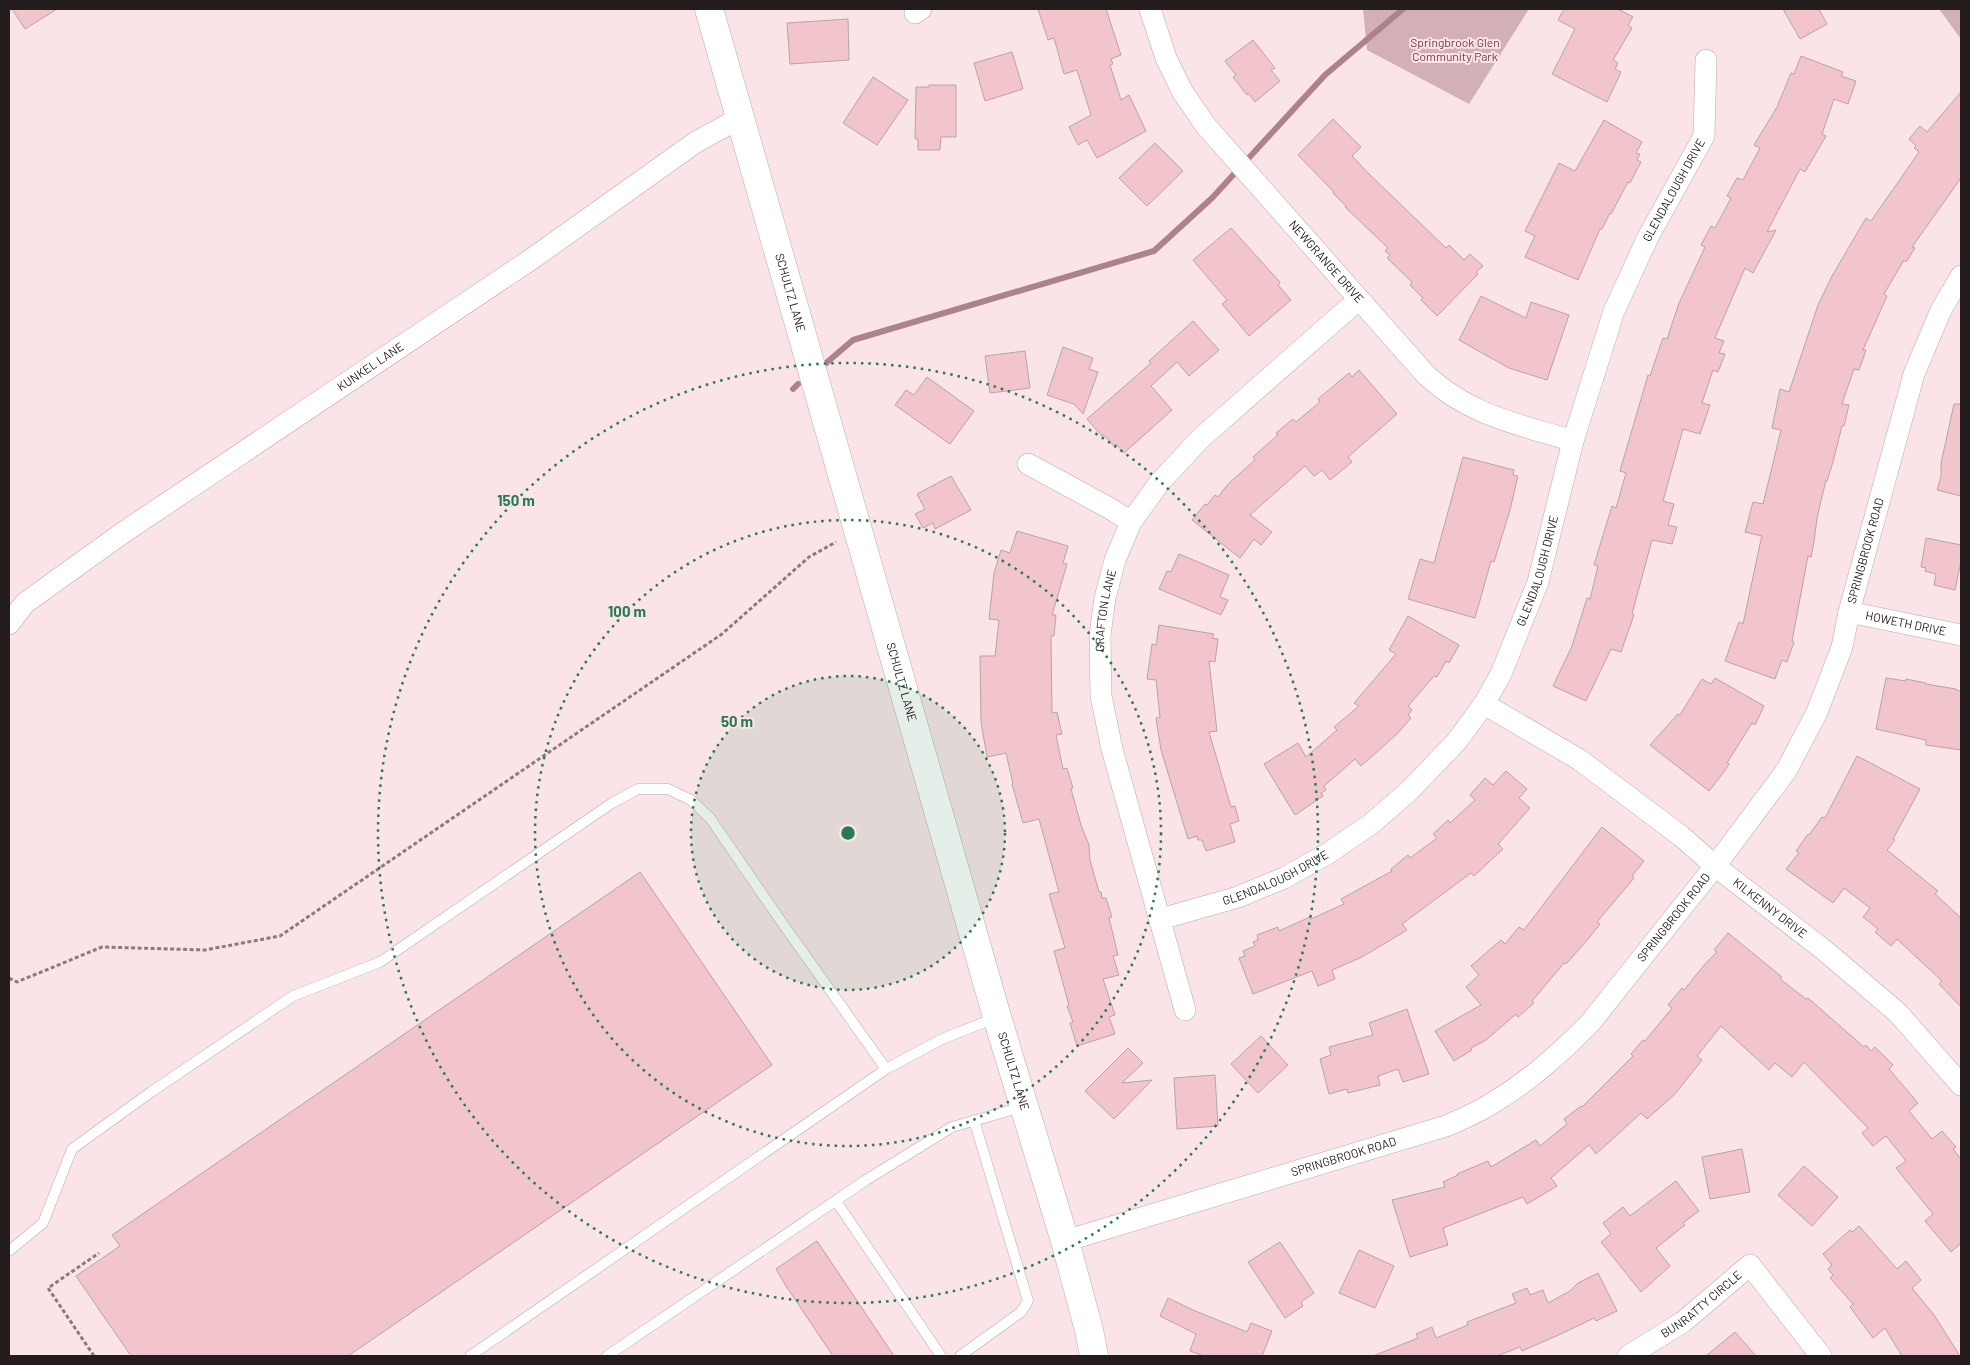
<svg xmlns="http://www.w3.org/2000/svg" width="1970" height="1365" font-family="Barlow,sans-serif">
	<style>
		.green { fill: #d3b0b6 }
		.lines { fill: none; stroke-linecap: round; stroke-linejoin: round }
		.stream { stroke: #ad838b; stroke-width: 6 }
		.building { fill: #f2c5cd; stroke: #b9a3a7 }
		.lane-casing { stroke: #bda7ab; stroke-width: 11 }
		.street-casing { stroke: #bda7ab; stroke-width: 22 }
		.secondary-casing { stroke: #bda7ab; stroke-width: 29 }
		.path { stroke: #8a7b7d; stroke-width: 3; stroke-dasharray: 4 2.5; stroke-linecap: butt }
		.lane { stroke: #fff; stroke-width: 10 }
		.street { stroke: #fff; stroke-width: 21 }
		.secondary { stroke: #fff; stroke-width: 28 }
		.ring { fill: none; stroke: #277b4e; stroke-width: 2.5; stroke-dasharray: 2.5 5 }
		.labels { text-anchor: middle; stroke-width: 4; stroke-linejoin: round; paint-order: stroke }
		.park-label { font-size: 12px; fill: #733947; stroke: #fbe4e8 }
		.street-label { font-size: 12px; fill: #241c1d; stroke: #fbe4e8 }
		.centre { fill: #277b4e; stroke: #fbe4e8; stroke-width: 2.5 }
		.ring-label { font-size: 15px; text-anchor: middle; font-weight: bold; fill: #277b4e; stroke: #fbe4e8; stroke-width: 4; stroke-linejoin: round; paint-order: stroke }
	</style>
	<rect width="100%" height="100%" fill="#fbe4e8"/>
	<g class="green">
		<polygon points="1363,9 1529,9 1469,104 1367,50"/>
		<polygon points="1939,9 1961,9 1961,39"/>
	</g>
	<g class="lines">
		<g class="stream">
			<polyline points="825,364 853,340 1154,251 1212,198 1325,75 1403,9"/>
			<polyline points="793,389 798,384"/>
		</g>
	</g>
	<g class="building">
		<polygon points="12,9 57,9 25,29"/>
		<polygon points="1038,9 1106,9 1121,55 1111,59 1113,64 1110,65 1121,100 1129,95 1146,131 1097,158 1087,140 1078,145 1069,127 1091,115 1077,70 1064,74 1054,38 1048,40"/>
		<polygon points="1564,9 1618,9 1633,17 1628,25 1632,28 1613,60 1618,63 1615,69 1621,72 1607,102 1552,74 1575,29 1558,20"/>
		<polygon points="1783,9 1819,9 1827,24 1800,39"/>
		<polygon points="848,19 849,60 790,64 787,23"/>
		<polygon points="1253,40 1275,68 1271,70 1280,81 1255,102 1248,93 1247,95 1233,77 1236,75 1225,61"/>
		<polygon points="1012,52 1023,89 985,101 974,63"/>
		<polygon points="1801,56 1843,72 1841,76 1856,81 1848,104 1834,99 1822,134 1826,136 1805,172 1800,169 1767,232 1776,230 1753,273 1745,268 1715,338 1724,341 1719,353 1725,354 1718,372 1713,370 1702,403 1710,405 1700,434 1683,429 1663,501 1674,504 1668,525 1677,527 1672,544 1652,540 1632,614 1634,615 1621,652 1611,649 1586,701 1553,686 1572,646 1587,598 1590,599 1598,566 1594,565 1612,506 1616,508 1626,473 1620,471 1648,375 1650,376 1663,338 1667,339 1679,303 1705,247 1701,245 1711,226 1715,228 1731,198 1727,196 1737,178 1743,180 1760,148 1754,145 1777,107 1791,73 1794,74"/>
		<polygon points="873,77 908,100 877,145 843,123"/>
		<polygon points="929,85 956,85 956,137 941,137 940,150 918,150 918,139 915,139 916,87 929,87"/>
		<polygon points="1961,92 1961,178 1912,247 1915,248 1906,262 1904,260 1884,294 1887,296 1863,350 1866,350 1859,370 1854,369 1842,404 1849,405 1844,426 1842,426 1833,462 1827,481 1826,480 1817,518 1814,542 1811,557 1808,556 1792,641 1794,642 1787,662 1782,660 1775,679 1725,661 1739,622 1743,624 1760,544 1762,536 1745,532 1753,502 1763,504 1781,430 1772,428 1780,389 1789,392 1818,305 1832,276 1866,218 1871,221 1919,152 1914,148 1916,146 1909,139 1920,126 1927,132"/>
		<polygon points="1333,119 1361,147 1352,156 1369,174 1446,248 1449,245 1464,260 1470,254 1483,266 1476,272 1478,274 1437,316 1421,300 1423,298 1410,285 1412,282 1387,258 1390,255 1385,251 1388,248 1345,207 1346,206 1333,193 1334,192 1298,155"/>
		<polygon points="1604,120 1642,142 1636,153 1640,154 1637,160 1641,162 1630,183 1628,182 1611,214 1610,213 1602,229 1600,229 1578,280 1525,257 1535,236 1525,231 1559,163 1575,171"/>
		<polygon points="1155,143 1183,171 1147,206 1119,178"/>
		<polygon points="1231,228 1280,282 1278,285 1291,300 1249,336 1222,304 1227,300 1193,260"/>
		<polygon points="1481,296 1526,318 1531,302 1569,315 1547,380 1509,368 1459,340"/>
		<polygon points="1193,321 1219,350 1189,376 1177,362 1151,386 1172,410 1124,453 1116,444 1114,446 1104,435 1102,436 1087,419 1151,363 1149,361"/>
		<polygon points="1063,347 1093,358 1089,369 1098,372 1083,414 1074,404 1047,395"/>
		<polygon points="1025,351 1030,388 990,393 985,356"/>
		<polygon points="1359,370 1397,414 1348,457 1352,462 1330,480 1322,470 1314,476 1305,466 1250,515 1272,532 1261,545 1254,539 1240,558 1192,520 1205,504 1207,505 1215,495 1218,497 1229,483 1255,460 1253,457 1278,435 1276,433 1293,419 1296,422 1320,402 1318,399 1349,373 1352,377"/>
		<polygon points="927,377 974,411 950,444 895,405 906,390 914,395"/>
		<polygon points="1954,404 1961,404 1961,496 1937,490 1941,476 1941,463"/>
		<polygon points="1463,457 1514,470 1513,475 1518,476 1510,510 1494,562 1491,561 1475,618 1408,599 1420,559 1434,563"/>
		<polygon points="951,476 971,510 935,529 933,523 923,528 915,514 925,509 917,494"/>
		<polygon points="1017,531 1068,546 1063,563 1067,564 1052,615 1056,615 1054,636 1051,636 1052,713 1057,712 1062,734 1056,735 1063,769 1067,768 1073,788 1071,789 1081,825 1089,845 1090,860 1099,892 1101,892 1102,898 1106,898 1112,917 1109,918 1118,955 1113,956 1119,975 1103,979 1115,1015 1109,1017 1115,1034 1077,1046 1070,1023 1073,1022 1067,1006 1069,1005 1054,951 1065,948 1049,894 1059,892 1039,819 1023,823 1012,784 1013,784 1006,753 987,757 981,722 980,656 995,656 999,620 989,619 994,573 1001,550 1010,553"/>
		<polygon points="1926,538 1961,545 1961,561 1955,590 1934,585 1936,574 1925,571 1926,568 1921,567"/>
		<polygon points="1179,554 1229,575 1220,597 1228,600 1221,615 1159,589 1167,571 1171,572"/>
		<polygon points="1408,616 1459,645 1449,663 1446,661 1437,677 1434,676 1408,706 1412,710 1408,715 1411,718 1397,734 1361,766 1355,759 1324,786 1326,790 1321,793 1323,796 1295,815 1264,764 1298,743 1306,757 1337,730 1334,727 1359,706 1354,703 1396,654 1389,650"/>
		<polygon points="1159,625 1214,634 1212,638 1218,639 1215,662 1209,661 1217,731 1209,732 1231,807 1235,806 1239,821 1230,824 1235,842 1206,851 1202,840 1198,840 1197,836 1188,839 1161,750 1156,718 1160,717 1156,680 1147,679 1152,644 1156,645"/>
		<polygon points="1715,678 1764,706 1755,725 1752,723 1727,763 1729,764 1723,773 1709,791 1650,745 1678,714 1680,715 1702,679 1711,684"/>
		<polygon points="1886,678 1906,681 1906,679 1926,683 1926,684 1956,689 1956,690 1961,691 1961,750 1926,745 1926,740 1876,729"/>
		<polygon points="1857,756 1920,789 1893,839 1895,840 1887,850 1938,891 1935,894 1961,918 1961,1007 1939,984 1942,981 1897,939 1891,946 1875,932 1878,929 1863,917 1870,908 1844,888 1833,903 1786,869 1799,853 1796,851 1808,834 1809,835 1822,817 1825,818"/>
		<polygon points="1506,771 1527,789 1519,798 1530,808 1498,844 1503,849 1474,876 1471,873 1402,924 1407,930 1362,957 1332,970 1335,979 1318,986 1312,971 1253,994 1239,958 1245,956 1243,951 1255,946 1253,942 1258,940 1257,935 1278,927 1279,931 1310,917 1311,919 1344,904 1341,899 1392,871 1391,869 1408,855 1410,858 1437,838 1433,834 1448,820 1450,823 1475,800 1470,795 1485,778 1493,785"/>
		<polygon points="1602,827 1644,861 1632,876 1634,878 1597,922 1600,924 1589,938 1566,964 1564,963 1532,1001 1534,1003 1518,1017 1516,1014 1486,1040 1471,1048 1472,1050 1454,1061 1435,1031 1481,1005 1466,987 1479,975 1471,966 1501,940 1505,944 1519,927 1524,930"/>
		<polygon points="640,872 772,1065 348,1356 131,1356 76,1276 120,1246 112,1235"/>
		<polygon points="1728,933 1782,977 1780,979 1806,999 1808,998 1864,1047 1866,1045 1871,1051 1875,1047 1893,1065 1889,1069 1918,1103 1909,1111 1932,1139 1942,1131 1956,1147 1953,1149 1961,1159 1961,1243 1951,1252 1925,1221 1933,1214 1896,1168 1906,1161 1886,1136 1873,1146 1862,1133 1868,1128 1804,1062 1792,1077 1775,1063 1769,1070 1721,1026 1697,1056 1702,1060 1675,1094 1647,1119 1641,1113 1596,1154 1589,1145 1551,1178 1557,1186 1527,1204 1523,1197 1443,1228 1448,1245 1410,1257 1392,1200 1445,1187 1443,1182 1458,1175 1457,1174 1488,1161 1491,1167 1536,1140 1540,1146 1567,1124 1564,1119 1581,1106 1582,1107 1633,1056 1631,1054 1643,1040 1645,1041 1672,1008 1668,1005 1682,988 1684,990 1705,964 1717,952 1714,950"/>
		<polygon points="1407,1009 1429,1074 1403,1082 1398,1069 1378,1076 1380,1085 1348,1093 1347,1089 1329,1094 1320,1059 1331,1055 1329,1047 1373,1035 1369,1023"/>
		<polygon points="1261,1036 1288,1065 1258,1093 1231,1064"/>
		<polygon points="1128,1048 1143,1063 1122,1083 1152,1080 1114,1119 1085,1091"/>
		<polygon points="1215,1075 1218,1126 1177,1129 1174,1078"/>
		<polygon points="1742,1149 1750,1192 1710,1199 1702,1157"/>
		<polygon points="1804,1166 1838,1197 1812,1226 1778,1195"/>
		<polygon points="1676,1181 1699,1211 1683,1223 1685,1225 1656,1248 1670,1266 1641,1292 1601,1242 1611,1234 1603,1223 1623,1207 1630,1216"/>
		<polygon points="1859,1226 1897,1269 1906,1261 1921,1280 1912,1288 1934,1315 1960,1356 1902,1356 1885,1328 1873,1338 1850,1307 1853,1304 1830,1278 1833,1275 1828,1269 1832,1265 1823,1254 1850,1230 1852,1232"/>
		<polygon points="817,1241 894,1356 833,1356 786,1286 776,1269"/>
		<polygon points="1280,1242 1314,1293 1301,1302 1303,1306 1285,1318 1248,1262"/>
		<polygon points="1359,1250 1394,1266 1375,1308 1339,1293"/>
		<polygon points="1598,1273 1617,1311 1596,1321 1594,1318 1563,1333 1522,1351 1520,1347 1497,1356 1373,1356 1418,1338 1416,1334 1432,1327 1436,1338 1468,1325 1467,1322 1516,1303 1512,1294 1527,1288 1530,1295 1543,1290 1548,1303 1570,1291 1578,1283"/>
		<polygon points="1168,1298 1193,1310 1247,1332 1251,1323 1272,1331 1262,1356 1204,1356 1190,1351 1196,1334 1160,1316"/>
		<polygon points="1735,1332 1756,1356 1706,1356"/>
	</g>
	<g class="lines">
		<defs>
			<g id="lane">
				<polyline points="836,1201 941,1356"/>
				<polyline points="9,1251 43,1223 72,1149 151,1092 293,996 380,962 612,803 638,789 668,789 691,800 710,818 778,917 886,1069"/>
				<polyline points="470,1356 886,1069 942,1039 995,1018"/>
				<polyline points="607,1356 866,1180 952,1127 1022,1107"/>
				<polyline points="960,1356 1021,1312 1028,1301 974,1120"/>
			</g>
			<g id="street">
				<path id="s1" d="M1150,9L1166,58L1182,91L1206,126L1427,376C1471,416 1518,424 1573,441"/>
				<polyline points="915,13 921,9"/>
				<polyline points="1028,464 1111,509 1131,522"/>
				<path id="s2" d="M1849,612L1961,635"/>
				<path id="s3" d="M9,624L25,603L124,532L533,258L696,142L740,118"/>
				<path id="s4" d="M1484,704L1580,760L1681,836L1715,866L1824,950L1898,1013L1961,1085"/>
				<path id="s5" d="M1161,919L1238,897L1284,878L1327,854L1371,824L1409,791L1457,741L1484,704L1501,674L1538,582L1573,441L1614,311L1648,237L1704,136L1706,60"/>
				<path id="s6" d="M1185,1010L1112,749L1101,696L1100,635L1105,598L1115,560L1131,522L1160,482L1201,438L1358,300"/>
				<path id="s7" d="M1065,1241L1446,1126C1462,1119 1479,1112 1494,1102C1531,1080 1560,1053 1590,1023L1715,866L1786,771L1817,712L1842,647L1849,612L1914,374L1941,310L1961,276"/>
				<path id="s8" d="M1628,1356L1683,1322L1750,1265L1821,1356"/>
			</g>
			<g id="secondary">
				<path id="s9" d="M709,9L997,1017L1065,1241L1089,1330L1094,1356"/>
			</g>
		</defs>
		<use href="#lane" class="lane-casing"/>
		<use href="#street" class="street-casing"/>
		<use href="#secondary" class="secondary-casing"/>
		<g class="path">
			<polyline points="9,978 17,982 102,947 205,950 280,936 722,634 809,557 836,542"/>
			<polyline points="94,1356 48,1288 99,1253"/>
		</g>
		<use href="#lane" class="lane"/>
		<use href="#street" class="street"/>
		<use href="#secondary" class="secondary"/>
	</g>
	<circle cx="848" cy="833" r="157" fill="#277b4e" fill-opacity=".12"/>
	<g class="ring">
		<circle cx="848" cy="833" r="157"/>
		<circle cx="848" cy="833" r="313"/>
		<circle cx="848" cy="833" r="470"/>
	</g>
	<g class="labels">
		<g class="park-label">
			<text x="1455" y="47">Springbrook Glen<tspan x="1455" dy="14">Community Park</tspan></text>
		</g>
		<g class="street-label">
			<text dy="4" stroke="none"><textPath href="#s5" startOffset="948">GLENDALOUGH DRIVE</textPath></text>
			<text dy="4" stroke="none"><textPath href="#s1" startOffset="312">NEWGRANGE DRIVE</textPath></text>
			<text dy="4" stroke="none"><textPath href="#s9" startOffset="295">SCHULTZ LANE</textPath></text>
			<text dy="4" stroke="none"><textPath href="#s3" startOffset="445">KUNKEL LANE</textPath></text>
			<text dy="4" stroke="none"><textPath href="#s7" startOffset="1131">SPRINGBROOK ROAD</textPath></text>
			<text dy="4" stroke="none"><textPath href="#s5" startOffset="542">GLENDALOUGH DRIVE</textPath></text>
			<text dy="4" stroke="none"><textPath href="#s6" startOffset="411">GRAFTON LANE</textPath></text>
			<text dy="4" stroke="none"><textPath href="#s2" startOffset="58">HOWETH DRIVE</textPath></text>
			<text dy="4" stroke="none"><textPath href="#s9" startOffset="700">SCHULTZ LANE</textPath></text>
			<text dy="4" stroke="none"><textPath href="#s5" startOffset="122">GLENDALOUGH DRIVE</textPath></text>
			<text dy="4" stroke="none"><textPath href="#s4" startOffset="352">KILKENNY DRIVE</textPath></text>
			<text dy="4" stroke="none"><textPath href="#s7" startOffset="711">SPRINGBROOK ROAD</textPath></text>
			<text dy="4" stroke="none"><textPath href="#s9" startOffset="1105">SCHULTZ LANE</textPath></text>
			<text dy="4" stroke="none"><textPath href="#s7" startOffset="291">SPRINGBROOK ROAD</textPath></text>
			<text dy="4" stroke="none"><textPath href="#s8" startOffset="90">BUNRATTY CIRCLE</textPath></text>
		</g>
	</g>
	<circle cx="848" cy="833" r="8" class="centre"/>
	<g class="ring-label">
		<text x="516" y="506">150 m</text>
		<text x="627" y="617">100 m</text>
		<text x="737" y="727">50 m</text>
	</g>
	<rect width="1970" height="1365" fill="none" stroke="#241c1d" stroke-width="20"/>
</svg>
